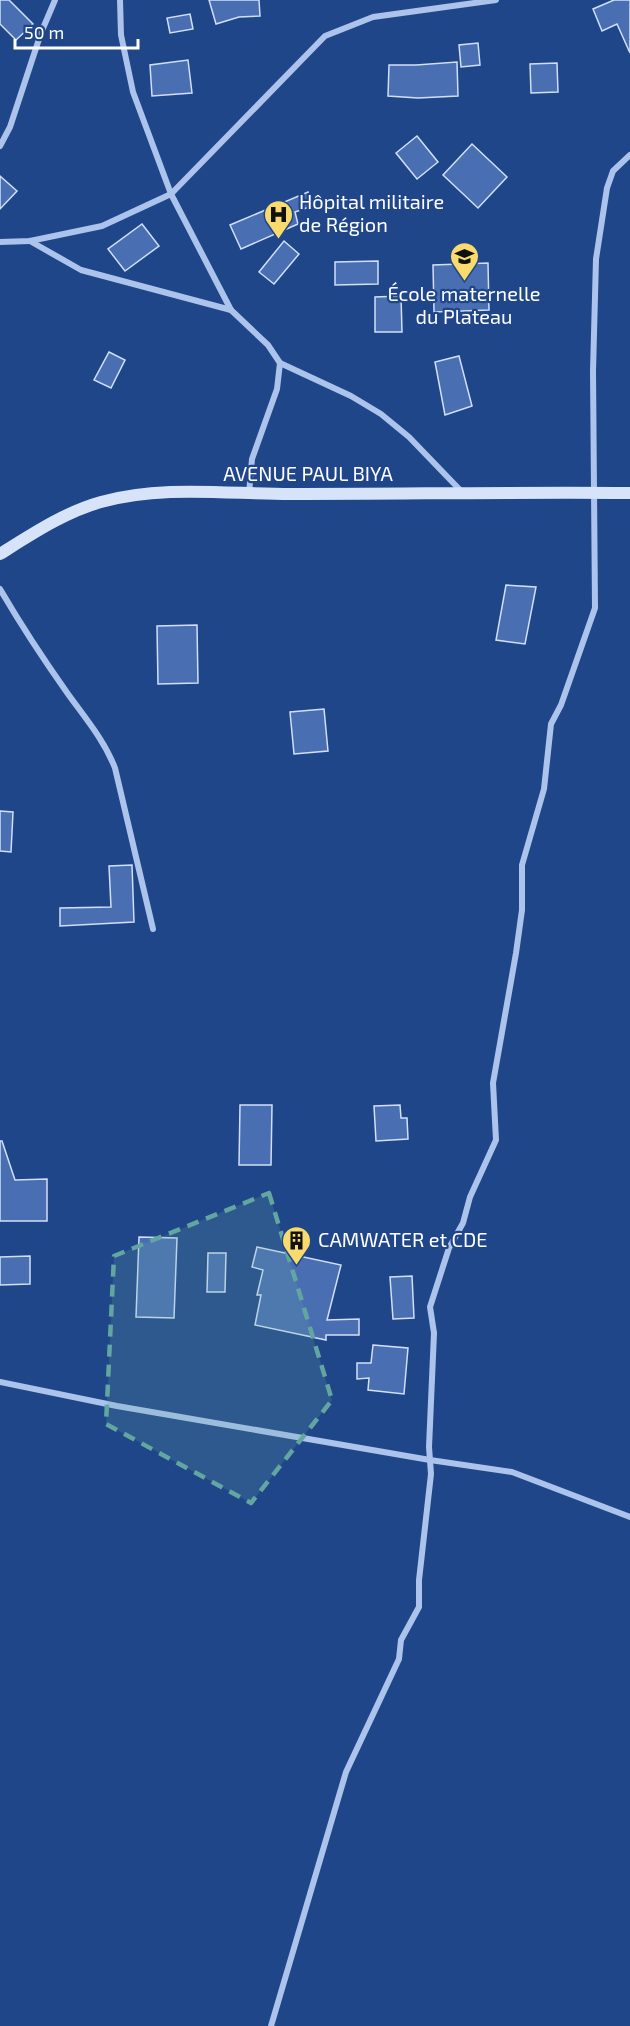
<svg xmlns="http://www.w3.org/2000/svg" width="630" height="2026" font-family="'Exo 2',sans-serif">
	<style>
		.building { fill: #496fb2; stroke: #d1dff8; stroke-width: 1.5 }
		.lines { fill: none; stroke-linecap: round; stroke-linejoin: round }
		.minor { stroke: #acc3eb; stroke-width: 6 }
		.secondary { stroke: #d7e3f8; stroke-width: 12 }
		.marked { fill: #63a6a1; fill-opacity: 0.2; stroke: #63a6a1; stroke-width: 4.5; stroke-dasharray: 12 8; stroke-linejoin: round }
		.labels { text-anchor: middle; stroke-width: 4.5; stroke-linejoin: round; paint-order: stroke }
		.poi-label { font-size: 20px; fill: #fff; stroke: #20468a; text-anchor: start }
		.street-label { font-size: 20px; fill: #fff; stroke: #20468a }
	</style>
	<rect width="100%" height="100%" fill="#20468a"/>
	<g class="building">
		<polygon points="0,0 9,0 33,24 16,40 0,24"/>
		<polygon points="209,0 259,0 260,16 239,17 216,24"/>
		<polygon points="614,0 630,0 630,53 617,24 602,31 593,9"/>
		<polygon points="190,14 193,29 170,33 167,18"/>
		<polygon points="478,43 480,65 461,67 459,45"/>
		<polygon points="188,60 192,93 152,96 150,65"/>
		<polygon points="457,62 458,96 418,98 388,96 389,65 416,65"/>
		<polygon points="557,63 558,92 531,93 530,64"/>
		<polygon points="417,136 438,162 417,179 396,153"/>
		<polygon points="472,144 507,177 478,208 443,175"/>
		<polygon points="0,176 17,191 0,209"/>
		<polygon points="308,192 312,206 295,212 298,224 241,249 230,225"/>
		<polygon points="142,224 159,246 125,271 108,249"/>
		<polygon points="284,241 299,254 274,284 259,272"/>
		<polygon points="378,261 378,284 335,285 335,262"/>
		<polygon points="488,263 489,310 434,312 433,265"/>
		<polygon points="401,296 402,332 375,332 375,297"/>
		<polygon points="109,352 125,360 111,388 94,380"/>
		<polygon points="459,356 472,406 445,415 435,362"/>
		<polygon points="506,585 536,587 525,644 496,640"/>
		<polygon points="197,625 198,683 158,684 157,626"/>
		<polygon points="324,709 328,751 294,754 290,712"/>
		<polygon points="0,811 13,812 11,852 0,851"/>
		<polygon points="132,865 134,922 60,926 60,908 111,907 109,866"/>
		<polygon points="240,1105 272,1105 271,1165 239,1165"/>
		<polygon points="400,1105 401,1118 407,1118 408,1139 376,1141 374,1106"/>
		<polygon points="0,1141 2,1141 15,1180 47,1179 47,1221 0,1221"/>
		<polygon points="139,1237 177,1238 174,1318 136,1317"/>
		<polygon points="257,1247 341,1265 327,1320 359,1319 359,1335 326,1335 326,1340 255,1325 261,1295 257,1295 263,1270 252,1267"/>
		<polygon points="208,1253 226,1253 225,1292 207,1292"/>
		<polygon points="30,1256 30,1284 0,1285 0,1257"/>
		<polygon points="412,1276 414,1318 393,1319 390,1277"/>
		<polygon points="373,1345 408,1348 404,1394 368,1390 369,1378 357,1379 357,1363 371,1363"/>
	</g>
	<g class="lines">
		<g class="minor">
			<polyline points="120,0 121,35 133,92 171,194 231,310 268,345 280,363 351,396 381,414 409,437 462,492"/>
			<polyline points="0,146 10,127 41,33 55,0"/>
			<polyline points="30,241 81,270 231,310"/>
			<polyline points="0,242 30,241 102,226 171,194 325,36 373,17 496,0"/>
			<polyline points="249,494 252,459 277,389 280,363"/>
			<path d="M0,589C21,625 44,660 68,694C86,719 104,740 115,768L153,929"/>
			<polyline points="0,1382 117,1406 430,1460 512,1472 630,1517"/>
			<polyline points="271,2026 346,1772 399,1659 401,1640 419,1607 419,1580 431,1474 429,1447 434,1333 430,1307 449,1248 463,1223 470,1197 496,1140 493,1083 516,953 522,910 522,865 544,789 551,724 561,705 595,608 593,371 596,259 607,188 613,171 630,155"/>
		</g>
		<path class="secondary" d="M0,554C32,534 65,512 101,502C162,485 227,494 290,494C403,494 517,492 630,493"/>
	</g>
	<path class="marked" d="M269,1193L332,1400L251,1503L106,1424L114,1256Z"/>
	<defs>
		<symbol id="hospital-pin" viewBox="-11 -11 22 30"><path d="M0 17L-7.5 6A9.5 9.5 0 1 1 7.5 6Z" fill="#f8db6c" stroke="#20468a"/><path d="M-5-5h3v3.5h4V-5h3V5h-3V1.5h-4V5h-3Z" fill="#111"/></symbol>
		<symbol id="school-pin" viewBox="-11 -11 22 30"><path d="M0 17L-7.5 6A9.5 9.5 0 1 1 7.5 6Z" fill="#f8db6c" stroke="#20468a"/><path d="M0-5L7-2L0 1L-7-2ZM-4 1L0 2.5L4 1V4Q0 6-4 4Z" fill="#111"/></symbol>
		<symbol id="building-pin" viewBox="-11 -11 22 30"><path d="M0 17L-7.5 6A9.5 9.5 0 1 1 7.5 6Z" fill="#f8db6c" stroke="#20468a"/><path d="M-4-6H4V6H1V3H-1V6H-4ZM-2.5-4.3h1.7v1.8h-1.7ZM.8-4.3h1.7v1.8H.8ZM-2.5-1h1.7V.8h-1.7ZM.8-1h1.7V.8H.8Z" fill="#111"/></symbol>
	</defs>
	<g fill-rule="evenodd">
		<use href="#hospital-pin" x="262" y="198" width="33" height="45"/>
		<use href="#school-pin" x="448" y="240" width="33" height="45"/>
		<use href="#building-pin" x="280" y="1224" width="33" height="45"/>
	</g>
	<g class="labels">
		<g class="poi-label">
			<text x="299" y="209">Hôpital militaire<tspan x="299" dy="23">de Région</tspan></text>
			<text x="464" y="301" text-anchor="middle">École maternelle<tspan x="464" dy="23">du Plateau</tspan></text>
			<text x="318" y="1247">CAMWATER et CDE</text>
		</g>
		<g class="street-label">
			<text x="308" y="481">AVENUE PAUL BIYA</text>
		</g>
	</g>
	<path d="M15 39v9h123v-9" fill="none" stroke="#ffffff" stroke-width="3"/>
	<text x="24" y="39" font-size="18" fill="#ffffff" stroke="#20468a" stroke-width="4.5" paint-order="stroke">50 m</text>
</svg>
